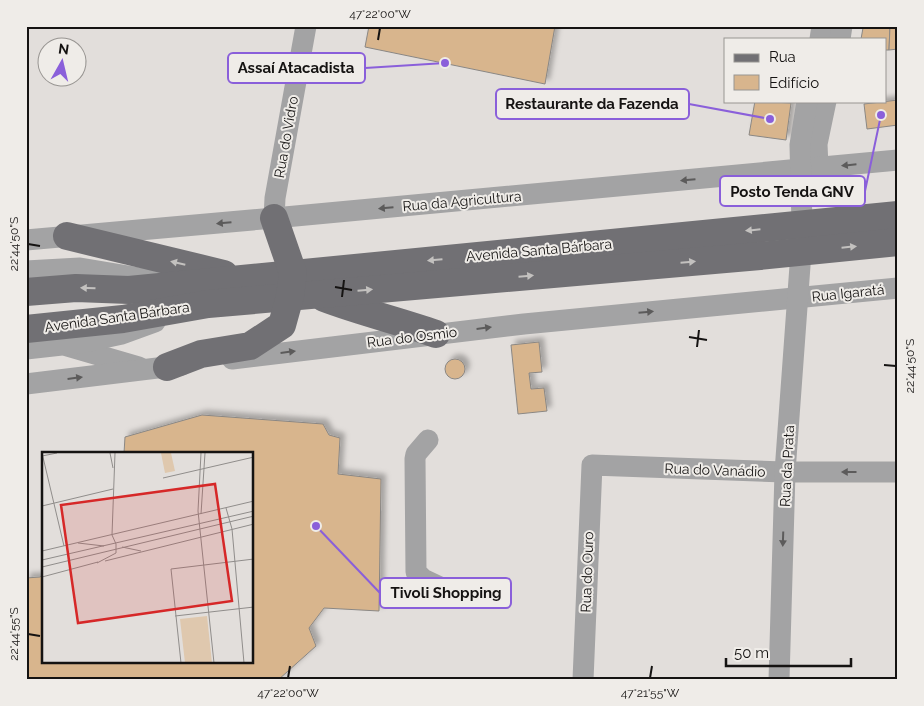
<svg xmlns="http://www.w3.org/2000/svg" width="924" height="706" font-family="Raleway,sans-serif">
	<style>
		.building { fill: #d8b58d; stroke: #8a8784; filter: url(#shadow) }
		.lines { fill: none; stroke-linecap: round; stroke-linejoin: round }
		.minor { stroke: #a3a3a4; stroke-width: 21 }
		.major { stroke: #717074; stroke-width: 28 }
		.oneway { fill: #5c5b5b }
		.oneway2 { fill: #c3c1bf }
		.ticks { fill: none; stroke: #151312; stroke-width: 2 }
		.labels { text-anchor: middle; stroke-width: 4; stroke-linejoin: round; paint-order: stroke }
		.street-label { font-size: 14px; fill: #151312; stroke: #efece8 }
		.inset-road { fill: none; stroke: #908d8b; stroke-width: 1 }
		.view { fill: #d62828; fill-opacity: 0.15; stroke: #d62828; stroke-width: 2.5 }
		.inset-edge { fill: none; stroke: #151312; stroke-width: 2.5 }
		.leader { fill: none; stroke: #8a5fda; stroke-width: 2 }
		.callout-dot { fill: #8a5fda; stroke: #efece8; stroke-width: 2 }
		.callout { fill: #efece8; stroke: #8a5fda; stroke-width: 2 }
		.callout-label { font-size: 15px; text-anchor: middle; font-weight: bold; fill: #151312 }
		.neatline { fill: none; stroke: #151312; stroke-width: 2 }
		.ticks-label { font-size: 12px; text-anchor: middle; fill: #151312 }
	</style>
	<defs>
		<filter id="shadow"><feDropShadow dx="4.5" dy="-4.5" stdDeviation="2.5" flood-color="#0004"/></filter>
	</defs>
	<rect width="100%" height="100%" fill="#e2dedb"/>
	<g class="building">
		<polygon points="369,26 555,26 545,84 365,47"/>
		<polygon points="890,26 889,50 885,50 885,39 861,39 863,28"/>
		<polygon points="890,26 898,26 898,49 889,50"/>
		<polygon points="898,100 898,125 867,129 864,104"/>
		<polygon points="755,101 791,103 786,140 749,135"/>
		<polygon points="539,342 542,372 529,373 531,389 544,388 547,411 518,414 511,345"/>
		<circle cx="455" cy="369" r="10"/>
		<polygon points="202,415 323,424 329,435 340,438 338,474 381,479 379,611 324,608 309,628 316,646 278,680 26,680 26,578 40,577 44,574 44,662 252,662 252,453 124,453 125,437"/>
	</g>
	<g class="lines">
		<g class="minor">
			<polyline points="820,39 822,26"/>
			<polyline points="840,39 842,26"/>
			<polyline points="818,168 817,144 826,101"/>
			<polyline points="274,218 275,198 306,26"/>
			<polyline points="26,240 274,218 898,160"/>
			<polyline points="26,271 80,268 158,281"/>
			<polyline points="67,346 139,367"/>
			<polyline points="26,349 80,343 122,334 155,322"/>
			<polyline points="232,359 524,324 898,288"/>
			<polyline points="26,384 182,365"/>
			<polyline points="428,440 416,454 415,459 416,572 423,579 461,597"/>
			<polyline points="583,680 592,465 785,472 898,472"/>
			<polyline points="779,680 785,472 801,252 802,224 800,145 807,101"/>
		</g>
		<g class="major">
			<polyline points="67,236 224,274"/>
			<polyline points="26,292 76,288 129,290 898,215"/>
			<path d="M324,298C361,312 399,321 436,334"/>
			<polyline points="26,329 123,319 208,304 760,256 898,242"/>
			<polyline points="167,367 201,354 250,346 282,325 290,296 293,273 274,218"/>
		</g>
	</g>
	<defs><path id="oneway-solid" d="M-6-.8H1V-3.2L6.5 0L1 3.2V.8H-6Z" transform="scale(1.25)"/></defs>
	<g class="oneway">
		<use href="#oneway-solid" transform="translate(849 165) rotate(174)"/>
		<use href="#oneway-solid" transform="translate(688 180) rotate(175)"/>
		<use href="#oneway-solid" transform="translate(386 208) rotate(175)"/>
		<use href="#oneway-solid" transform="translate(224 223) rotate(175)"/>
		<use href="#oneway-solid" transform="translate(646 312) rotate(-5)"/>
		<use href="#oneway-solid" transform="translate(484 328) rotate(-7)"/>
		<use href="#oneway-solid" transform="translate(288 352) rotate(-7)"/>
		<use href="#oneway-solid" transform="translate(75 378) rotate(-7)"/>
		<use href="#oneway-solid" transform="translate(849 472) rotate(180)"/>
		<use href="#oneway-solid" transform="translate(783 539) rotate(92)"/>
	</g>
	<g class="oneway2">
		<use href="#oneway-solid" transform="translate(753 230) rotate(174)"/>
		<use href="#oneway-solid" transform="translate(849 247) rotate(-6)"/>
		<use href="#oneway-solid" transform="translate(435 260) rotate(175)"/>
		<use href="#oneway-solid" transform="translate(688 262) rotate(-5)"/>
		<use href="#oneway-solid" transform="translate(178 263) rotate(-167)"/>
		<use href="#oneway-solid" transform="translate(526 276) rotate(-5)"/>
		<use href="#oneway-solid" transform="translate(88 288) rotate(-178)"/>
		<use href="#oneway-solid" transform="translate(365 290) rotate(-5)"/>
	</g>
	<path class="ticks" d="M378,40L380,28M28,244L40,246M335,287L352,290M342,297L344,280M689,337L707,340M697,347L699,330M884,365L896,366M28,634L40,636M288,678L290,666M650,678L652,666"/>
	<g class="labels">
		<g class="street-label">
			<text transform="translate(286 137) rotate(-80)" y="5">Rua do Vidro</text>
			<text transform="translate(462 201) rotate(-5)" y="5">Rua da Agricultura</text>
			<text transform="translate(539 250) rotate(-5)" y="5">Avenida Santa Bárbara</text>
			<text transform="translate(848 293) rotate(-6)" y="5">Rua Igaratá</text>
			<text transform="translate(117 317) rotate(-8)" y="5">Avenida Santa Bárbara</text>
			<text transform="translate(412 337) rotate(-7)" y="5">Rua do Osmio</text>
			<text transform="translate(787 466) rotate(-87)" y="5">Rua da Prata</text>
			<text transform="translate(715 470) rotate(2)" y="5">Rua do Vanádio</text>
			<text transform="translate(587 572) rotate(-88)" y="5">Rua do Ouro</text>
		</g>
	</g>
	<g transform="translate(42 452)">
		<rect width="211" height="211" fill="#e2dedb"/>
		<path d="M119,1H129L133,19L123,21ZM165,164L170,211H143L138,167Z" fill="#dfc8ae"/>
		<path class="inset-road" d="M0,1L22,94M68,1L71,16M159,1L156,59L172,211M0,4L15,1M121,26L212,5M0,54L71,37M184,56L190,77L202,211M159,62L163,1M70,83L73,1M36,91L62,94M80,95L99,99M0,99L212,49M0,108L212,59M63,109L212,72M55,111L74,101V92L70,83M0,115L212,64M0,125L56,110M133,164L212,155M139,211L129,117L212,107"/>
		<path class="view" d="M173,32L190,149L36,171L19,53Z"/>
		<rect width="211" height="211" class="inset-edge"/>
	</g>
	<path class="leader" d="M445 63L365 68M770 119L689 104M881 115L865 191M316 526L380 593"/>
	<g class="callout-dot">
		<circle cx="445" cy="63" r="5"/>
		<circle cx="770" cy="119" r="5"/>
		<circle cx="881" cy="115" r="5"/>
		<circle cx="316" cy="526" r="5"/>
	</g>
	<g class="callout">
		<rect x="228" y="53" width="137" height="30" rx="5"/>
		<rect x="496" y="89" width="193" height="30" rx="5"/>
		<rect x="720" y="176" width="145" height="30" rx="5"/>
		<rect x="380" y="578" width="131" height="30" rx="5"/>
	</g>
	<g class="callout-label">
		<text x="296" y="73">Assaí Atacadista</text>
		<text x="592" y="109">Restaurante da Fazenda</text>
		<text x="792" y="197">Posto Tenda GNV</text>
		<text x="446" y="598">Tivoli Shopping</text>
	</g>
	<rect width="924" height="706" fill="none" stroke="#efece8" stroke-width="55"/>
	<rect x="724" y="38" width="162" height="65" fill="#efece8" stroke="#989592"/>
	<rect x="734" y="54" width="25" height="8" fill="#717074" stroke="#989592"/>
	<text x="769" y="62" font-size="15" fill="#151312">Rua</text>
	<rect x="734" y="75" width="25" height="15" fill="#d8b58d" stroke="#989592"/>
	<text x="769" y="88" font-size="15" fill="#151312">Edifício</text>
	<g transform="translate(62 62) rotate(8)"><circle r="24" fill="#efece8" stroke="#989592"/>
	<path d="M0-4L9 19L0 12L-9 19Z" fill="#8a5fda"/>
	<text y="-8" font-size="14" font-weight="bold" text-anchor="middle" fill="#151312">N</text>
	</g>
	<path d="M726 658v8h125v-8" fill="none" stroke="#151312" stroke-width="2.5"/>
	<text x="734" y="658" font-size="15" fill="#151312" stroke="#efece8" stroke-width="4" paint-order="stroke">50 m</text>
	<rect x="28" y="28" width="868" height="650" class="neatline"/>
	<g class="ticks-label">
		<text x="380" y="18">47°22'00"W</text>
		<text transform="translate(14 244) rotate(-90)" y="4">22°44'50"S</text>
		<text transform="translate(910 366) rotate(-90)" y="4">22°44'50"S</text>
		<text transform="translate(14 634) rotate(-90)" y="4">22°44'55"S</text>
		<text x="288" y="697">47°22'00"W</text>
		<text x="650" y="697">47°21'55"W</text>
	</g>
</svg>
